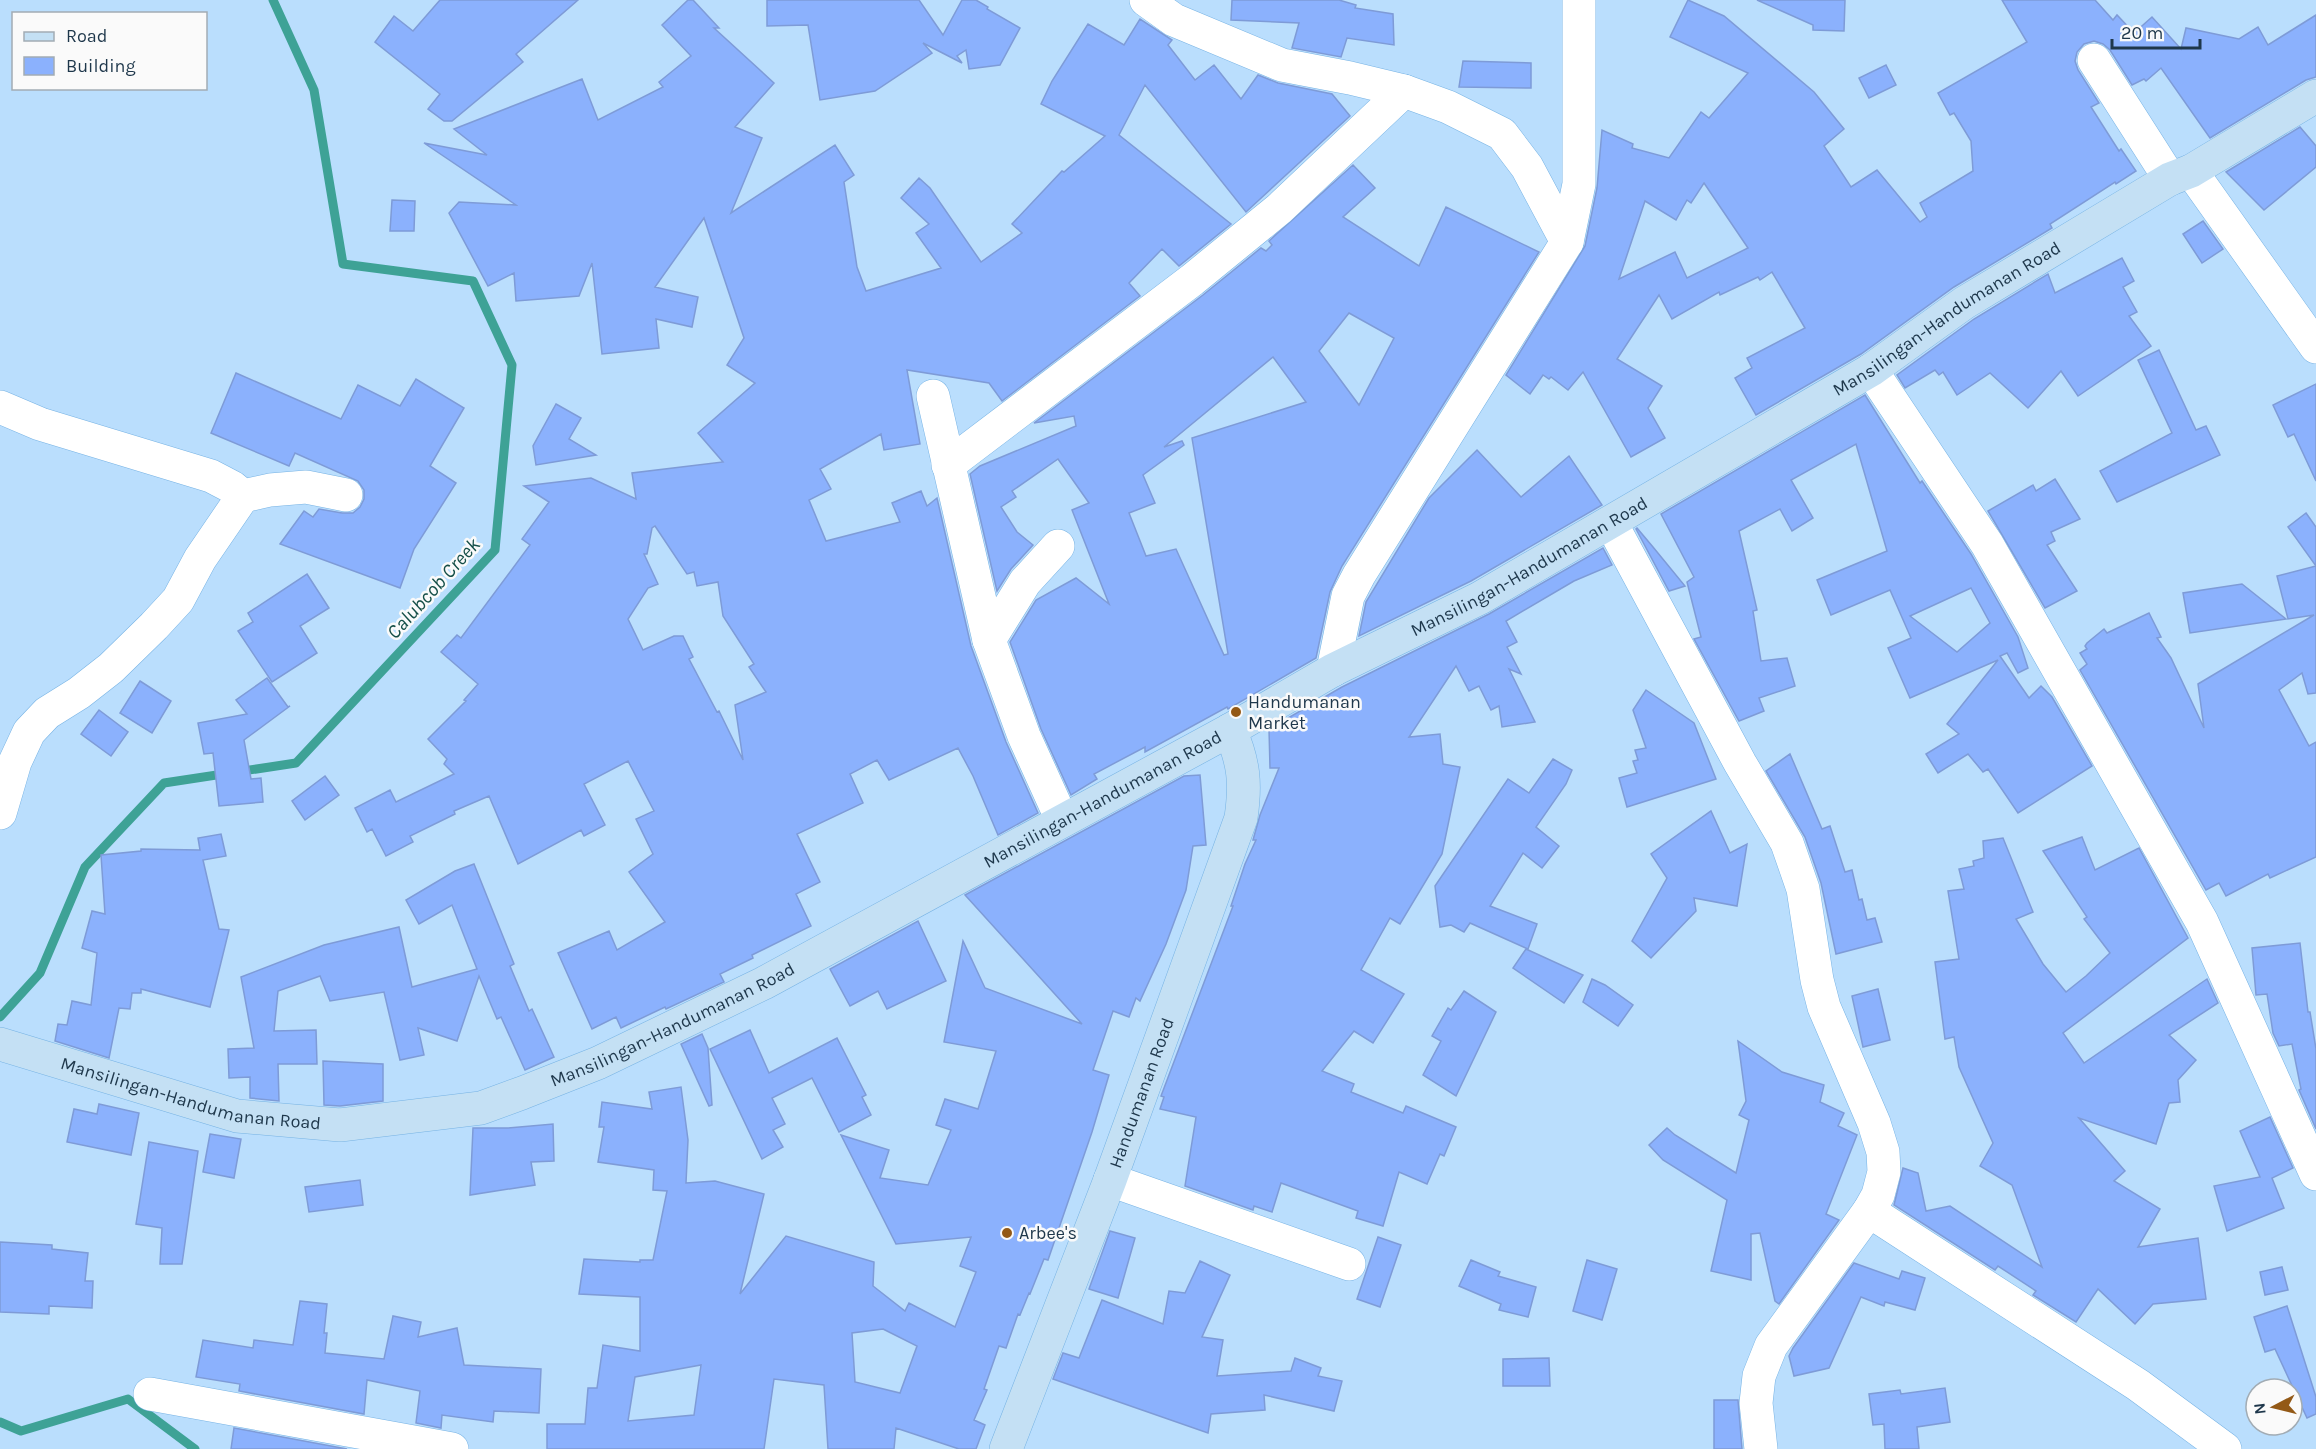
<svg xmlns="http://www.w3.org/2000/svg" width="2316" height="1449" font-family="Karla,sans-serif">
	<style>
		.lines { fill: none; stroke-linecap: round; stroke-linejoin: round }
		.stream { stroke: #3ea296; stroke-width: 9 }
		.building { fill: #8bb1fd; stroke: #7e9bd7; stroke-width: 1.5; fill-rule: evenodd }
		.street-casing { stroke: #77b3e4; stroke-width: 34 }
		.secondary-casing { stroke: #77b3e4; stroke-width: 34 }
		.street { stroke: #fff; stroke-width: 33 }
		.secondary { stroke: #c4e0f4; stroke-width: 33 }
		.poi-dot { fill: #935916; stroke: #fafafa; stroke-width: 2 }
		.labels { text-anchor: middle; stroke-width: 5; stroke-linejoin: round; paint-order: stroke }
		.street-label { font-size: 18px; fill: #1e374b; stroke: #fafafa }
		.poi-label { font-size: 18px; fill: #1e374b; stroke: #fafafa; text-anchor: start }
		.water-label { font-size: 20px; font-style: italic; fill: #154f48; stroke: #fafafa }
	</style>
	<rect width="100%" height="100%" fill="#badefd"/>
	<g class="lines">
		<g class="stream">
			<polyline points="0,1017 40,973 85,867 164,783 296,763 495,550 512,365 473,281 343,264 314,90 273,0"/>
			<polyline points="0,1422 21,1431 128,1399 195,1449"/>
		</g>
	</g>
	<g class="building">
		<polygon points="440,0 578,0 516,54 523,62 452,121 444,121 428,109 440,94 375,42 394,16 413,31"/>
		<path d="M688,0H693L719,28H714L774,83L735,127L762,138L731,213L835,145L854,175L844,182L857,267L866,291L941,268L916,233L929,224L901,198L919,178L930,188L981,262L1022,233L1012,224L1062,171L1064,172L1105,136L1041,104L1052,81L1088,24L1124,45L1140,19L1172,40L1168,45L1195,80L1214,65L1241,99L1258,75L1278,83L1332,94L1350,116L1246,212L1145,85L1119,135L1231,224L1179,266L1162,249L1129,283L1140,296L1002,401L989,383L907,370L920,444L884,450L881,434L820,469L831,489L809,500L826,541L900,522L892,503L921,491L927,506L937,498L971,646L1006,742L1038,813L998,835L973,776L958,748L889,780L877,760L850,774L863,803L797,834L820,882L796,894L811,926L752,955L753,958L720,974L724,982L666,1009L665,1007L621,1028L616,1017L592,1029L558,953L609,931L617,950L665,922L629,872L653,854L636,819L654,811L628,761L584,784L605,825L584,836L581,830L518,864L489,796L454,811L455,814L410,836L413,842L386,856L372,829L367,832L355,808L390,790L396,802L454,774L444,764L447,759L428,739L466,701L464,700L478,684L441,652L457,635L461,638L530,545L522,539L549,502L524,486L591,478L636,499L632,473L723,462L698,433L755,383L727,365L744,338L704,218L655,287L698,297L692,327L656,319L659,348L602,354L592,263L579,296L516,301L514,273L488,286L449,213L459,202L516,205L424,143L487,155L454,129L582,79L598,120L663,87L659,82L691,56L662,25ZM655,526L687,574L694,572L697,586L718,582L723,616L754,664L749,667L766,692L735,705L743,760L719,711L717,712L689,659L693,657L683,636H674L643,650L628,619L648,588L658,584L644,554H647L652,528Z"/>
		<polygon points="767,0 919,0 943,35 962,0 976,0 988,7 987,9 1020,28 1000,65 969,69 966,50 957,56 962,63 923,43 932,53 875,91 820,100 808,25 767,26"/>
		<polygon points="1232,0 1339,0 1356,5 1355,8 1393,14 1394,45 1347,38 1341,57 1292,48 1299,23 1231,20"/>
		<path d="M1688,0L1724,16L1814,92L1844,129L1824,146L1851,187L1877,170L1920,222L1927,217L1920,203L1973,171L1971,141L1954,113L1950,115L1938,93L2027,42L2002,0H2095L2113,20L2117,15L2134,33L2152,17L2181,49L2186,28L2239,39L2258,27L2268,45L2316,15V77L2306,80L2210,138L2161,68L2146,81L2144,79L2132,85L2110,50L2103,44L2094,41L2084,44L2077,52L2075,61L2078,70L2099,103L2091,107L2119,151L2121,149L2136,171L2116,184L2115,182L2050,224L2052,228L1954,287L1861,354L1756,415L1735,378L1752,368L1747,358L1805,328L1772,272L1760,280L1758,277L1720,295L1719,292L1672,319L1659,295L1617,359L1662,386L1648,408L1665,438L1631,457L1583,372L1568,390L1551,377L1549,379L1543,375L1530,394L1506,375L1585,246L1597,188L1602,130L1633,144L1632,148L1669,158L1701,112L1709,118L1748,73L1670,37ZM1704,183L1748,248L1687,278L1675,252L1619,279L1645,201L1676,220L1687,200L1691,203Z"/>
		<polygon points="1757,0 1845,0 1844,31 1813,30 1813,25"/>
		<polygon points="1463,61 1531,63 1531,88 1459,87"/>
		<polygon points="1886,65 1896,85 1869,98 1859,78"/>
		<polygon points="2300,127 2316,146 2316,167 2264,210 2226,172"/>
		<path d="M1353,165L1375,188L1343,217L1419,266L1446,207L1539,252L1342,566L1330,592L1316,658L1228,709L1227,707L1145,752V747L1094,774L1097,779L1071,795L1041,729L1010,642L1036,600L1076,578L1109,604L1072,510L1089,503L1058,459L1012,491L1016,497L1001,507L1017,532L1033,545L1011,569L997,591L970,474L980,466L1076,426L1074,416L1034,423L1203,295L1261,248L1266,251L1272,245L1269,241ZM1349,313L1394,338L1359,405L1319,351ZM1273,357L1306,402L1192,438L1228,654L1224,655L1176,549L1146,556L1129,513L1155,503L1143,475L1184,445L1182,441L1164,447Z"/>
		<polygon points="392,200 415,201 414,231 390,231"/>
		<polygon points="2203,221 2223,249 2202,263 2183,234"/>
		<polygon points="2122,258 2134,281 2123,287 2137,312 2129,316 2151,346 2078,396 2061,371 2028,408 1990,373 1957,395 1943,372 1939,375 1935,370 1905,388 1897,375 1974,319 2048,274 2055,293"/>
		<polygon points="2159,350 2196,430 2206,426 2220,455 2117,502 2100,471 2172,433 2138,360"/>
		<polygon points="236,373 341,419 358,385 400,406 416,379 464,408 430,466 456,483 414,549 400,588 280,544 304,511 313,517 319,509 342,513 353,513 360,507 364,499 364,490 358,481 295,453 289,466 211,433"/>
		<polygon points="2316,384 2316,481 2294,434 2288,437 2273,405"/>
		<path d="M1865,395L1920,483L1922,481L1971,554L2018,637L2028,668L2018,673L2007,653L2000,656L2029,698L2041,686L2052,697L2092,766L2018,813L1988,769L1983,772L1968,754L1938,773L1926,754L1959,734L1947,724L1998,660L1910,698L1888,648L1911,638L1890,590L1831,615L1817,580L1887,551L1856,444L1791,480L1813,518L1792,531L1780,509L1739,531L1757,610L1753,611L1761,661L1787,658L1795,686L1759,698L1764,711L1739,721L1694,639L1701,637L1687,582L1694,577L1661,514ZM1971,588L1990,623L1957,652L1910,616Z"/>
		<polygon points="556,404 581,418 569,439 596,455 536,465 533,446"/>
		<polygon points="1477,450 1521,497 1569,456 1602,505 1471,581 1359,636 1366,602 1429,498"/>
		<polygon points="2055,479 2080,519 2051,532 2055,541 2047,545 2077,591 2045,608 1988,511 2033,485 2036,491"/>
		<polygon points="2306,513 2316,527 2316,693 2308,694 2302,673 2279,690 2309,746 2316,742 2316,857 2270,878 2268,874 2226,896 2219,883 2206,890 2080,670 2087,664 2080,653 2087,649 2085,646 2087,643 2104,629 2107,633 2149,613 2161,637 2157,638 2171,658 2204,728 2198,684 2314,615 2288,619 2277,576 2316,566 2288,527"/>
		<polygon points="1637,528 1653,547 1685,586 1669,591 1636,529"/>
		<polygon points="1603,548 1612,565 1574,581 1506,621 1517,642 1507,647 1521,674 1509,669 1535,722 1502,727 1499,706 1491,710 1479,686 1469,691 1456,666 1409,737 1440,734 1443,764 1460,767 1442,854 1400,924 1390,918 1361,970 1404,994 1373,1043 1354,1031 1322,1071 1354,1084 1351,1092 1403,1113 1406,1106 1456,1127 1444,1156 1440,1154 1427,1184 1399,1172 1383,1226 1356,1218 1358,1211 1281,1183 1272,1212 1254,1206 1253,1210 1185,1186 1196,1117 1160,1109 1164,1097 1161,1096 1233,906 1231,906 1245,864 1256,840 1253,840 1260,815 1279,768 1270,768 1269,729 1342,687 1489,614"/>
		<polygon points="307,574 329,608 300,626 317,653 272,682 238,631 253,622 248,613"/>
		<polygon points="2242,584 2286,619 2190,633 2183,593"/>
		<polygon points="267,678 288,707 290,706 244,740 251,779 261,778 263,802 219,806 213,753 204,754 198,723 247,714 236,700"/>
		<polygon points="140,681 171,701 152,733 120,713"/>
		<polygon points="1646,690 1694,723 1716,779 1627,807 1619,778 1637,773 1633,761 1638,760 1635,750 1646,748 1633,710"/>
		<polygon points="99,710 128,732 111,756 81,734"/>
		<polygon points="1790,754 1822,829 1830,826 1845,872 1852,870 1859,900 1862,899 1867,920 1875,918 1882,942 1836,954 1821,883 1805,837 1766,771"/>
		<polygon points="1553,759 1572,770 1566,784 1536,827 1559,846 1542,868 1523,853 1490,906 1537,924 1528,949 1470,923 1464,932 1451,925 1440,927 1435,886 1508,779 1529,793"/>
		<path d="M1200,775L1206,845L1193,846L1186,890L1166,944L1140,1001L1136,998L1129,1017L1113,1011L1093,1070L1109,1075L1092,1132L1048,1260L1044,1259L1030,1294L1029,1293L1020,1315L1018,1314L1006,1348L999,1346L984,1389L987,1390L974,1420L985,1425L976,1449H959L896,1428L894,1449H828L824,1385L774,1379L764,1449H547V1424H585L588,1388H597L603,1345L640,1351V1297L579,1294L584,1259L640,1262V1260H653L667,1191L653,1190L654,1170L598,1162L604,1127H599L602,1102L652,1109L649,1092L681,1087L688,1140L686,1183L715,1181L764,1194L740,1294L786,1236L874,1262L873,1286L905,1311L909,1303L955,1327L976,1272L960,1266L971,1237L896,1244L841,1135L889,1150L880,1178L928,1185L951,1130L936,1125L945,1099L978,1109L996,1051L944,1042L963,941L985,988L1082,1024L965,895L1184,776ZM883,1329L917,1346L900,1393L855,1382L852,1333ZM701,1365L694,1415L628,1421L635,1377Z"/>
		<polygon points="325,776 339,795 305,820 292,801"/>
		<polygon points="1711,811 1730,853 1747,844 1737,906 1694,898 1696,911 1651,958 1632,941 1667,878 1651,854"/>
		<polygon points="221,834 226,856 203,860 219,929 229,930 210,1007 141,989 141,993 132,993 130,1009 119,1008 109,1058 55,1041 58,1024 67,1025 72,1001 91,1005 97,953 82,948 92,911 105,914 101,855 141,851 141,849 200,850 198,838"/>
		<polygon points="2082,837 2095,870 2139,848 2188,938 2063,1033 2084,1063 2207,979 2218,1003 2169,1035 2196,1060 2178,1080 2180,1102 2169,1103 2156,1144 2079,1118 2125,1171 2114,1181 2160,1209 2138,1247 2198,1238 2206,1299 2153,1304 2135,1324 2098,1289 2076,1322 2033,1295 2036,1291 1998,1266 1995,1270 1894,1205 1903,1168 1918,1173 1926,1211 1950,1206 2042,1267 2012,1185 1980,1166 1993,1143 1959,1067 1954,1037 1945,1039 1935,962 1959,959 1948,891 1964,889 1959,869 1974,866 1973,861 1984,858 1983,841 2003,838 2033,912 2016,919 2043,964 2066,992 2086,976 2110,953 2084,919 2087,917 2043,851"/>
		<polygon points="474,864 514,964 510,966 529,1011 532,1009 554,1057 525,1070 501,1017 497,1019 479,976 457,1041 418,1028 424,1055 400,1060 384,992 330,1001 320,976 278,991 274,1031 316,1030 317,1064 278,1064 279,1101 250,1098 250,1077 229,1078 228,1049 254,1048 241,977 324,945 399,927 412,987 477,969 452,905 419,924 406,900 455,871"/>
		<polygon points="918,921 946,981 887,1009 878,991 850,1006 830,969"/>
		<polygon points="2300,943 2308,1012 2310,1012 2316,1049 2316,1129 2299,1090 2301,1089 2292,1044 2279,1046 2273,1033 2267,994 2256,995 2252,948"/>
		<polygon points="1526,949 1583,975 1564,1003 1513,968"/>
		<polygon points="1592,979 1605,985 1633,1005 1618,1026 1583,1002"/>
		<polygon points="1878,989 1890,1040 1863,1047 1852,996"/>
		<polygon points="1464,991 1496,1012 1456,1096 1423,1075 1441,1041 1432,1036 1448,1008 1451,1010"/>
		<polygon points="750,1030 769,1073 837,1038 866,1095 862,1097 871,1115 839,1132 812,1078 772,1098 785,1124 773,1130 783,1147 762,1159 710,1049"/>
		<polygon points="702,1034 708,1048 712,1105 709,1106 681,1044"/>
		<polygon points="1738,1041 1782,1072 1824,1085 1820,1102 1844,1113 1838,1126 1857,1135 1826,1214 1839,1220 1779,1304 1775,1301 1760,1233 1751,1234 1751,1280 1711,1271 1727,1200 1663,1160 1649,1145 1667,1128 1675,1135 1736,1173 1749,1120 1739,1115 1746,1101"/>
		<polygon points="323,1061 383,1064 383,1101 340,1106 324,1105"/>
		<polygon points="99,1104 139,1113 131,1155 67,1142 74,1109 97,1114"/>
		<polygon points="2270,1117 2293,1168 2272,1178 2284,1208 2227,1231 2214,1186 2260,1177 2240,1131"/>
		<polygon points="553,1124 554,1161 531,1162 535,1185 470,1195 473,1128 508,1128"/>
		<polygon points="210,1134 241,1139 234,1178 203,1172"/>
		<polygon points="149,1142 198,1151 182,1264 160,1264 162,1228 136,1224"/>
		<polygon points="360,1180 363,1205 309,1212 305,1187"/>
		<polygon points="1110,1231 1135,1238 1118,1298 1089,1289"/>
		<polygon points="1378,1237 1401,1245 1380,1307 1357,1299"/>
		<polygon points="0,1242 52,1245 52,1249 88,1253 85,1281 93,1281 92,1308 49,1306 49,1314 0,1312"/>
		<polygon points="1471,1260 1500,1272 1498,1276 1536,1287 1528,1317 1499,1310 1501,1304 1459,1286"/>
		<polygon points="1587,1260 1617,1269 1602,1320 1573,1311"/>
		<polygon points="1200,1261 1230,1275 1202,1337 1223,1340 1217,1376 1291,1371 1295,1358 1321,1368 1318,1376 1342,1381 1334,1411 1264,1395 1265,1410 1211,1414 1208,1433 1053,1379 1063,1353 1079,1358 1102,1300 1163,1324 1169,1291 1185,1293"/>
		<polygon points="1854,1263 1899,1279 1902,1271 1925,1278 1915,1310 1885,1302 1884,1306 1861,1297 1829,1368 1794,1376 1789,1356 1793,1348"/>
		<polygon points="2282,1267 2288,1290 2265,1295 2260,1272"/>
		<polygon points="300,1301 327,1304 324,1333 327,1333 325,1353 384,1359 393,1316 421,1322 418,1337 457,1328 464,1365 541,1369 539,1413 494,1411 493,1422 442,1415 441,1428 416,1423 420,1391 367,1380 364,1414 239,1391 240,1384 196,1377 203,1340 253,1348 254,1340 293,1345"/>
		<polygon points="2287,1306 2316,1397 2316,1414 2307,1418 2275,1349 2265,1352 2254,1317"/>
		<polygon points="1549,1358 1550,1386 1503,1386 1503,1359"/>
		<polygon points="1945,1388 1950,1422 1917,1427 1919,1449 1885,1449 1884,1424 1873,1425 1869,1394 1900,1390 1901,1394"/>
		<polygon points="1714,1400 1738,1400 1742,1449 1714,1449"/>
		<polygon points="234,1428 347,1449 231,1449"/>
	</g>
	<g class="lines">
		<defs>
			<g id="street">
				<polyline points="1146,0 1174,20 1282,65 1350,78 1404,91 1448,107 1502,134 1527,167 1567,242"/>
				<polyline points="2094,60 2170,179"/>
				<polyline points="2191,171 2316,347"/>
				<polyline points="1871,370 1987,544 2202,922 2316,1174"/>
				<polyline points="933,396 989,640 1024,736 1062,820"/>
				<polyline points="0,407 40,424 211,476 232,487 243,496 200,559 178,600 154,626 111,668 79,693 47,713 29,732 15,762 0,813"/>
				<polyline points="948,465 1192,280 1279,209 1404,91"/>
				<polyline points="243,496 270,490 306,487 346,495"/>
				<polyline points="1611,523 1740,763 1787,843 1803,889 1817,980 1824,1007 1874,1123 1883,1152 1884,1172 1878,1195 1869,1211"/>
				<polyline points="989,640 1025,582 1058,546"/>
				<polyline points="1333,670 1348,596 1359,575 1567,242 1579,184 1579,0"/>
				<polyline points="1110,1180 1349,1264"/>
				<polyline points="150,1394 452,1449"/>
				<polyline points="1761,1449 1756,1403 1759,1376 1771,1346 1869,1211 2138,1385 2225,1449"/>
			</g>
			<g id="secondary">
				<path id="s1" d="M0,1044L237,1116L340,1125L481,1108L522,1093L598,1063L764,983L1230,730L1333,670L1480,598L1871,370L1964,303L2170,179L2191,171L2316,96"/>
				<path id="s2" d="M1006,1449L1110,1180L1241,818C1246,783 1244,763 1230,730"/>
			</g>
		</defs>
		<use href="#street" class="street-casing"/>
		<use href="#secondary" class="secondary-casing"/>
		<use href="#street" class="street"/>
		<use href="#secondary" class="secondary"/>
	</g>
	<g class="poi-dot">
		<circle cx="1236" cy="712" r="6"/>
		<circle cx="1007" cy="1233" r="6"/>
	</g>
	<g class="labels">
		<g class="street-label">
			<text dy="6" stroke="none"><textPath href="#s1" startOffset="2160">Mansilingan-Handumanan Road</textPath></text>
			<text dy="6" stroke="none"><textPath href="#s1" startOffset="1674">Mansilingan-Handumanan Road</textPath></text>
			<text dy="6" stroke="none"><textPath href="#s1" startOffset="1188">Mansilingan-Handumanan Road</textPath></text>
			<text dy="6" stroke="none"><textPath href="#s1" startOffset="702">Mansilingan-Handumanan Road</textPath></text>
			<text dy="6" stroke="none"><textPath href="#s1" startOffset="198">Mansilingan-Handumanan Road</textPath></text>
			<text dy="6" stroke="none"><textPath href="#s2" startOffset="381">Handumanan Road</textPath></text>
		</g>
		<g class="poi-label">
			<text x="1248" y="708">Handumanan<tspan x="1248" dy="21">Market</tspan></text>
			<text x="1019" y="1239">Arbee's</text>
		</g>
		<g class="water-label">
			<text transform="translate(433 588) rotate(-48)" y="7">Calubcob Creek</text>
		</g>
	</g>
	<rect x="12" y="12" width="195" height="78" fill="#fafafa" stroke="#a2acb4" stroke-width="1.5"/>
	<rect x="24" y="32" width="30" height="9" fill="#c4e0f4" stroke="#a2acb4" stroke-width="1.5"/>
	<text x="66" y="42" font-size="18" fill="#1e374b">Road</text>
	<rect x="24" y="57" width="30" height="18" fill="#8bb1fd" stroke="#a2acb4" stroke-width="1.5"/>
	<text x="66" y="72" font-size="18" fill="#1e374b">Building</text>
	<g transform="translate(2274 1407) rotate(263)"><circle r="28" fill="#fafafa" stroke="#a2acb4" stroke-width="1.5"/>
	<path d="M0-4.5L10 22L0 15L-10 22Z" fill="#935916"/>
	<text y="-9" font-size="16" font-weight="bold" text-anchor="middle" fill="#1e374b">N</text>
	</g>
	<path d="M2112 39v9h88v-9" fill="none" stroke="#1e374b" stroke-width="3"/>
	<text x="2121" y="39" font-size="18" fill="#1e374b" stroke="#fafafa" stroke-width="4.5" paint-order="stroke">20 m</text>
</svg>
